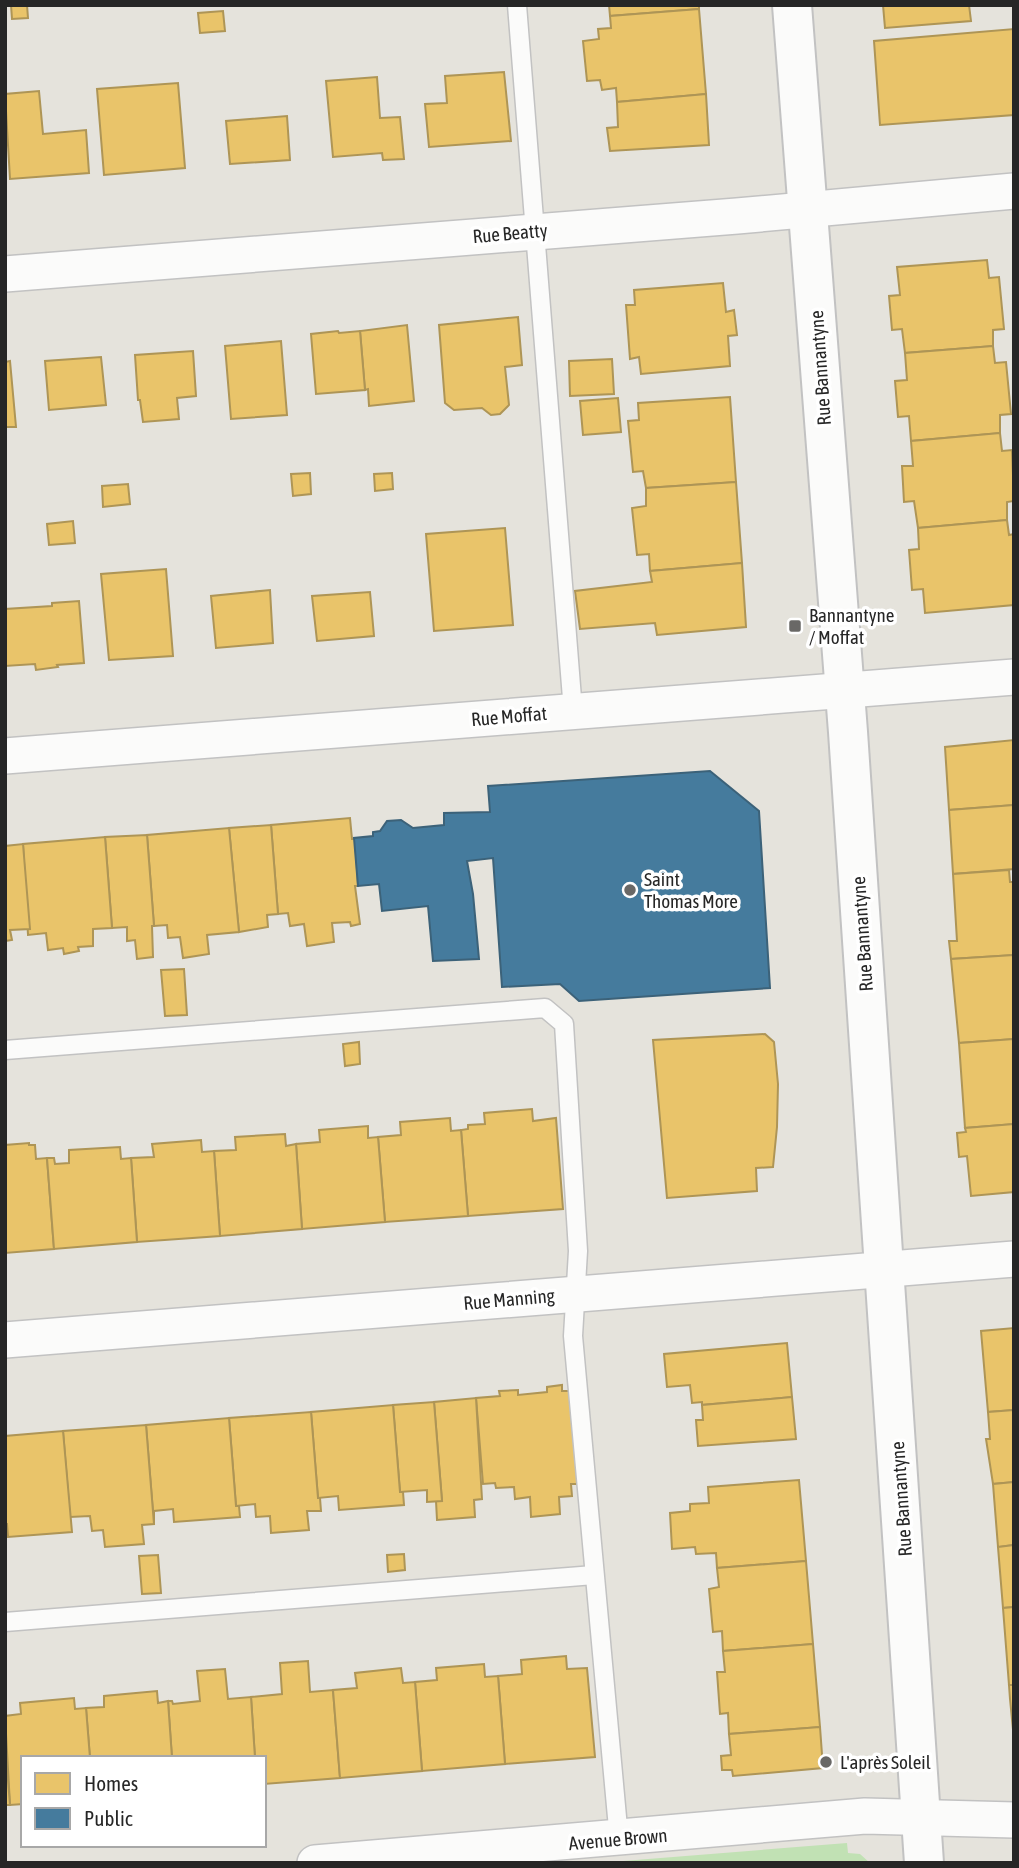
<svg xmlns="http://www.w3.org/2000/svg" width="1019" height="1868" font-family="'Asap Condensed',sans-serif">
	<style>
		.green { fill: #c1e1b4 }
		.homes { fill: #e9c46a; stroke: #ae9556; stroke-width: 2 }
		.public { fill: #457b9d; stroke: #3c6279; stroke-width: 2 }
		.lines { fill: none; stroke-linecap: round; stroke-linejoin: round }
		.service-casing { stroke: #c2c2c2; stroke-width: 21 }
		.minor-casing { stroke: #c2c2c2; stroke-width: 38 }
		.tertiary-casing { stroke: #c2c2c2; stroke-width: 42 }
		.service { stroke: #fbfbfa; stroke-width: 18 }
		.minor { stroke: #fbfbfa; stroke-width: 35 }
		.tertiary { stroke: #fbfbfa; stroke-width: 38 }
		.poi-dot { fill: #696866; stroke: #fff; stroke-width: 2.5 }
		.labels { text-anchor: middle; stroke-width: 7; stroke-linejoin: round; paint-order: stroke }
		.street-label { font-size: 19px; fill: #262626; stroke: #fff }
		.poi-label { font-size: 19px; fill: #262626; stroke: #fff; text-anchor: start }
	</style>
	<rect width="100%" height="100%" fill="#e5e3dc"/>
	<polygon class="green" points="847,1843 848,1853 860,1854 870,1863 598,1863"/>
	<g class="homes">
		<polygon points="11,5 27,5 28,18 12,19"/>
		<polygon points="609,5 699,5 699,9 610,16"/>
		<polygon points="883,5 969,5 971,21 885,28"/>
		<polygon points="699,9 706,94 617,102 616,88 602,90 600,80 587,81 583,41 599,39 598,29 611,28 610,16"/>
		<polygon points="223,11 225,31 200,33 198,13"/>
		<polygon points="1014,29 1014,115 880,125 874,41"/>
		<polygon points="504,72 511,141 429,147 425,104 447,103 445,76"/>
		<polygon points="377,77 380,118 400,117 404,159 383,160 382,153 333,157 326,81"/>
		<polygon points="178,83 185,168 104,175 97,89"/>
		<polygon points="39,91 43,134 86,130 89,173 10,179 5,94"/>
		<polygon points="706,94 709,145 610,151 607,128 618,127 617,102"/>
		<polygon points="287,116 290,160 230,164 226,121"/>
		<polygon points="987,260 989,278 999,277 1004,329 993,330 993,346 905,353 902,329 892,330 889,296 900,295 897,267"/>
		<polygon points="723,283 726,312 734,310 737,335 728,336 730,366 641,374 639,357 630,359 626,305 635,305 634,290"/>
		<polygon points="518,317 522,365 505,367 509,405 500,414 491,415 482,408 454,410 445,403 439,325"/>
		<polygon points="407,325 414,401 369,406 368,389 365,390 360,331"/>
		<polygon points="338,331 339,333 360,331 365,390 316,394 311,334"/>
		<polygon points="281,341 287,415 231,419 225,346"/>
		<polygon points="993,346 995,363 1006,362 1011,414 1000,415 1000,433 911,441 909,416 898,417 895,381 907,380 905,353"/>
		<polygon points="193,351 196,396 177,398 179,419 143,422 140,400 138,400 135,355"/>
		<polygon points="101,357 106,405 49,410 45,361"/>
		<polygon points="612,359 614,394 570,396 569,361"/>
		<polygon points="10,361 16,427 5,427 5,362"/>
		<polygon points="730,397 736,482 646,488 643,471 633,472 628,421 639,420 638,403"/>
		<polygon points="618,398 621,432 583,435 580,401"/>
		<polygon points="1000,433 1002,451 1012,450 1014,501 1007,502 1007,520 918,528 914,501 904,502 902,466 913,466 911,441"/>
		<polygon points="310,473 311,494 293,496 291,474"/>
		<polygon points="392,473 393,489 375,491 374,474"/>
		<polygon points="736,482 742,563 650,571 649,554 637,555 632,508 646,506 646,488"/>
		<polygon points="128,484 130,504 103,507 102,486"/>
		<polygon points="1007,520 1009,535 1014,534 1014,605 925,613 923,589 912,590 909,550 919,549 918,528"/>
		<polygon points="73,521 75,543 49,545 47,524"/>
		<polygon points="505,528 513,625 434,631 426,534"/>
		<polygon points="742,563 746,627 657,635 655,623 580,629 575,591 652,582 650,571"/>
		<polygon points="166,569 173,656 109,660 101,574"/>
		<polygon points="270,590 273,643 216,648 211,596"/>
		<polygon points="370,592 374,636 317,641 312,596"/>
		<polygon points="79,601 84,663 57,665 58,667 36,670 35,664 5,666 5,609 52,606 52,603"/>
		<polygon points="1014,740 1014,805 949,810 945,747"/>
		<polygon points="1014,805 1014,869 953,874 949,810"/>
		<polygon points="350,818 352,839 355,839 358,886 355,886 360,924 351,926 350,922 332,923 334,942 307,946 304,924 290,926 288,913 278,914 271,825"/>
		<polygon points="271,825 278,914 267,915 268,927 239,932 229,828"/>
		<polygon points="229,828 239,932 207,935 209,954 183,958 180,937 168,938 167,925 154,926 147,835"/>
		<polygon points="147,835 154,926 152,926 153,957 137,959 135,940 127,941 127,927 112,928 105,837"/>
		<polygon points="105,837 112,928 93,929 93,946 78,947 79,951 64,954 63,948 48,950 46,933 28,935 23,844"/>
		<polygon points="23,844 30,929 10,930 12,940 5,941 5,846"/>
		<polygon points="1009,870 1010,882 1014,882 1014,955 951,959 949,941 957,941 953,874"/>
		<polygon points="1014,955 1014,1039 959,1043 951,959"/>
		<polygon points="184,969 187,1015 165,1016 161,970"/>
		<polygon points="765,1034 774,1042 778,1084 777,1127 773,1167 756,1168 757,1191 667,1198 653,1040"/>
		<polygon points="1014,1039 1014,1124 965,1128 959,1043"/>
		<polygon points="359,1042 360,1064 345,1066 343,1044"/>
		<polygon points="532,1109 533,1121 556,1118 563,1209 468,1216 461,1130 468,1129 468,1125 485,1124 484,1113"/>
		<polygon points="450,1118 451,1131 461,1130 468,1216 385,1222 378,1137 401,1135 400,1122"/>
		<polygon points="1014,1124 1014,1192 971,1196 967,1156 959,1157 957,1133 966,1132 965,1128"/>
		<polygon points="368,1126 368,1138 378,1137 385,1222 302,1229 296,1144 320,1142 319,1130"/>
		<polygon points="285,1134 286,1146 296,1144 302,1229 220,1236 214,1151 236,1150 235,1137"/>
		<polygon points="201,1140 202,1152 214,1151 220,1236 137,1242 131,1158 154,1157 152,1144"/>
		<polygon points="29,1143 29,1145 35,1145 36,1159 47,1158 54,1249 5,1253 5,1145"/>
		<polygon points="120,1147 121,1159 131,1158 137,1242 54,1249 47,1158 54,1158 55,1164 69,1163 69,1150"/>
		<polygon points="1014,1328 1014,1410 988,1412 981,1331"/>
		<polygon points="787,1343 792,1397 702,1405 702,1402 692,1403 690,1385 667,1387 664,1354"/>
		<polygon points="562,1385 562,1391 571,1391 579,1484 571,1484 572,1496 559,1497 560,1514 531,1517 530,1497 515,1499 514,1487 496,1488 495,1483 483,1484 476,1398 500,1396 499,1391 518,1390 518,1395 547,1392 547,1387"/>
		<polygon points="792,1397 796,1439 698,1446 696,1420 703,1420 702,1405"/>
		<polygon points="476,1398 482,1499 474,1500 475,1517 437,1520 436,1501 442,1501 434,1402"/>
		<polygon points="434,1402 442,1501 427,1502 427,1490 400,1492 393,1405"/>
		<polygon points="393,1405 400,1492 403,1492 404,1505 339,1510 338,1496 318,1498 311,1412"/>
		<polygon points="1014,1410 1014,1482 993,1484 986,1439 990,1439 988,1412"/>
		<polygon points="311,1412 318,1498 320,1498 321,1511 307,1511 309,1530 271,1533 270,1516 256,1517 255,1504 236,1506 229,1418"/>
		<polygon points="229,1418 236,1506 239,1506 240,1517 174,1522 173,1509 154,1511 154,1524 146,1425"/>
		<polygon points="146,1425 154,1524 142,1525 144,1544 105,1547 103,1530 92,1531 90,1516 70,1517 63,1431"/>
		<polygon points="63,1431 72,1532 8,1537 7,1524 5,1524 5,1436"/>
		<polygon points="799,1480 806,1561 717,1568 716,1553 696,1554 695,1547 672,1549 670,1513 690,1511 690,1504 709,1503 708,1487"/>
		<polygon points="1014,1482 1014,1545 998,1547 993,1484"/>
		<polygon points="1014,1545 1014,1607 1003,1608 998,1547"/>
		<polygon points="404,1554 405,1570 388,1572 387,1555"/>
		<polygon points="158,1555 161,1593 142,1594 139,1556"/>
		<polygon points="806,1561 813,1644 723,1651 722,1631 713,1632 709,1589 719,1587 717,1568"/>
		<polygon points="1014,1607 1014,1685 1009,1685 1003,1608"/>
		<polygon points="813,1644 820,1727 729,1734 728,1713 720,1714 717,1672 725,1672 723,1651"/>
		<polygon points="566,1656 567,1669 587,1668 595,1757 505,1764 498,1676 522,1674 521,1660"/>
		<polygon points="308,1661 310,1692 333,1690 340,1778 264,1784 264,1758 255,1758 251,1697 282,1694 280,1663"/>
		<polygon points="484,1664 485,1677 498,1676 505,1764 422,1771 415,1682 437,1680 436,1668"/>
		<polygon points="401,1668 403,1683 415,1682 422,1771 340,1778 333,1690 357,1688 355,1673"/>
		<polygon points="225,1669 228,1699 251,1697 255,1758 172,1758 168,1701 172,1701 173,1704 200,1701 197,1671"/>
		<polygon points="1009,1685 1014,1685 1014,1740 1010,1699"/>
		<polygon points="157,1691 158,1703 168,1701 172,1758 90,1758 86,1708 104,1707 104,1696"/>
		<polygon points="74,1698 75,1709 86,1708 90,1758 23,1758 23,1804 10,1805 5,1716 21,1714 20,1703"/>
		<polygon points="820,1727 823,1768 733,1776 732,1770 722,1770 721,1756 731,1755 729,1734"/>
		<polygon points="5,1744 10,1805 5,1805"/>
	</g>
	<polygon class="public" points="710,771 759,811 770,988 579,1001 560,984 502,987 493,858 467,861 473,894 479,959 433,961 428,906 382,911 379,884 358,886 354,838 373,836 373,832 380,831 387,821 401,820 413,828 444,825 444,813 490,812 488,786"/>
	<g class="lines">
		<defs>
			<g id="service">
				<polyline points="517,5 573,711"/>
				<polyline points="5,1050 545,1008 564,1024 578,1251 573,1336 619,1839"/>
				<polyline points="5,1622 594,1575"/>
			</g>
			<g id="minor">
				<polyline points="5,274 737,216 1014,191"/>
				<polyline points="5,756 1014,677"/>
				<polyline points="5,1340 1014,1259"/>
				<polyline points="315,1863 865,1816 1014,1820"/>
			</g>
			<polyline id="tertiary" points="792,5 848,732 924,1863"/>
		</defs>
		<use href="#service" class="service-casing"/>
		<use href="#minor" class="minor-casing"/>
		<use href="#tertiary" class="tertiary-casing"/>
		<use href="#service" class="service"/>
		<use href="#minor" class="minor"/>
		<use href="#tertiary" class="tertiary"/>
	</g>
	<g class="poi-dot">
		<rect x="788" y="619" width="14" height="14" rx="3.5"/>
		<circle cx="630" cy="890" r="7"/>
		<circle cx="826" cy="1762" r="7"/>
	</g>
	<g class="labels">
		<g class="street-label">
			<text transform="translate(510 233) rotate(-5)" y="7">Rue Beatty</text>
			<text transform="translate(820 368) rotate(-94)" y="7">Rue Bannantyne</text>
			<text transform="translate(509 716) rotate(-5)" y="7">Rue Moffat</text>
			<text transform="translate(862 934) rotate(-94)" y="7">Rue Bannantyne</text>
			<text transform="translate(509 1299) rotate(-5)" y="7">Rue Manning</text>
			<text transform="translate(901 1499) rotate(-94)" y="7">Rue Bannantyne</text>
			<text transform="translate(618 1839) rotate(-5)" y="7">Avenue Brown</text>
		</g>
		<g class="poi-label">
			<text x="809" y="622">Bannantyne<tspan x="809" dy="22">/ Moffat</tspan></text>
			<text x="644" y="886">Saint<tspan x="644" dy="22">Thomas More</tspan></text>
			<text x="840" y="1769">L'après Soleil</text>
		</g>
	</g>
	<rect width="1019" height="1868" fill="none" stroke="#262626" stroke-width="14"/>
	<rect x="21" y="1756" width="245" height="91" fill="#ffffff" stroke="#a8a8a8" stroke-width="2"/>
	<rect x="35" y="1773" width="35" height="21" fill="#e9c46a" stroke="#a8a8a8" stroke-width="2"/>
	<text x="84" y="1791" font-size="21" fill="#262626">Homes</text>
	<rect x="35" y="1808" width="35" height="21" fill="#457b9d" stroke="#a8a8a8" stroke-width="2"/>
	<text x="84" y="1826" font-size="21" fill="#262626">Public</text>
</svg>
